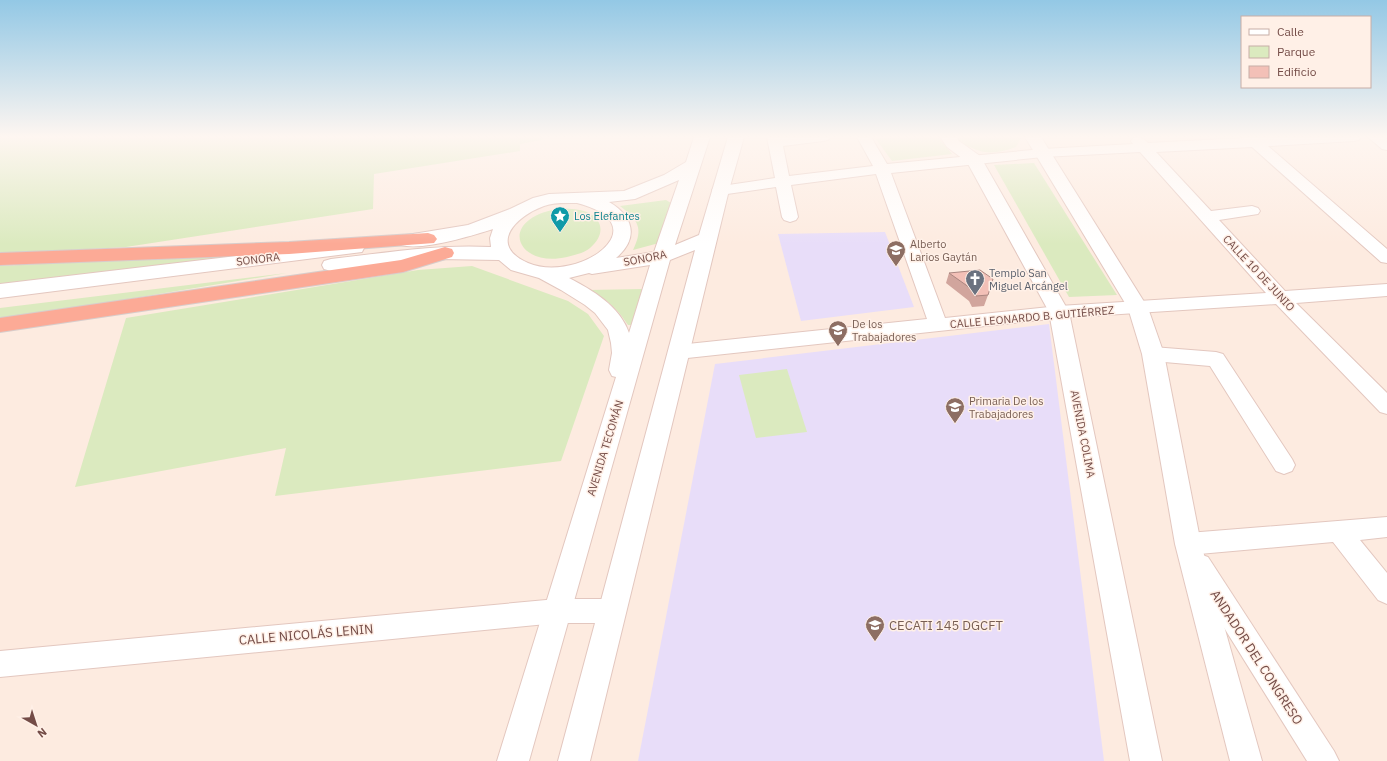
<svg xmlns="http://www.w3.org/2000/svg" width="1387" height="761" font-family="'IBM Plex Sans',sans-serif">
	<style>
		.education { fill: #e8ddf9 }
		.green { fill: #dbeabf }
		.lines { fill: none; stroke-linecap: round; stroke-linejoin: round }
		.minor-casing { stroke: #e3c7bf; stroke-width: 2 }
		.tertiary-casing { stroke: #e3c7bf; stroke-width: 2 }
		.trunk-casing { stroke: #d8cdcb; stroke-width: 2 }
		.minor { fill: #fff; fill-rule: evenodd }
		.tertiary { fill: #fff; fill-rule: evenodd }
		.trunk { fill: #fcaa96; fill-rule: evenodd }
		.wall { fill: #d1a59d }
		.building { fill: #f3c0b7; stroke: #aa8680 }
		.labels { text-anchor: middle; stroke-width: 3; stroke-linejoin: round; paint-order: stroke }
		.culture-label { font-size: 11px; fill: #0d838f; stroke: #fff0e7; text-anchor: start }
		.education-label { font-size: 11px; fill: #785e54; stroke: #fff0e7; text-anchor: start }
		.street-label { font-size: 11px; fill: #744c47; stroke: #fff0e7 }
		.worship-label { font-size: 11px; fill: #5b616d; stroke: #fff0e7; text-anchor: start }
		.near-education-label { font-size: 13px; fill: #785e54; stroke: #fff0e7; text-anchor: start }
		.near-street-label { font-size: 13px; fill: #744c47; stroke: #fff0e7 }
	</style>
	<rect width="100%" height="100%" fill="#fdebe0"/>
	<g class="education">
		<polygon points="885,232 914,307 801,321 778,234"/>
		<polygon points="1049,324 1104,761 638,761 715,364"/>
	</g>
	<g class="green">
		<polygon points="0,137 545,137 542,140 520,144 520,151 374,174 373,209 126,247 0,254"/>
		<polygon points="895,137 938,137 952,154 892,161 876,139"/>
		<path d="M956,137H1020L1021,138L1016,147C996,154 984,155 966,145C961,142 958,141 956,137Z"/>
		<polygon points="1034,163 1117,295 1069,297 994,165"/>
		<path d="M666,200L671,203L659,243L633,250C644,228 638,220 620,206Z"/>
		<path d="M563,208C571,209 579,209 587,212C605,221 604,236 590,248C584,253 575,255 567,257C515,269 495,217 563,208Z"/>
		<polygon points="302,251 0,284 0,266"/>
		<polygon points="472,266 568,301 588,314 604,336 561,461 275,496 286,448 75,487 126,318 418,270"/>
		<polygon points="287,273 0,320 0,308"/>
		<path d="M643,289L633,325H628C616,307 607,299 588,290Z"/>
		<polygon points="787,369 807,432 756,438 739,375"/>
	</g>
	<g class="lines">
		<defs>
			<g id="minor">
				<path d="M767,137H830L828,140L823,141L783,146L789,176L873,166L857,137H871L887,164L1043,149L1133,144L1131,141L1133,138C1140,136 1143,138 1148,143L1244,138L1245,137H1361L1359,140L1354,141L1268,146L1387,249V263L1381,262L1252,147L1156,152L1211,211L1252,206L1258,208L1260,211L1258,214L1219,220L1285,291L1387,284V296L1296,303L1387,393V414L1380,412L1276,304L1059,318L678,359L671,357L668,352L671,347L678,345L927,319L876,174L791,185L798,217L796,220L790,222L784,220L782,217L776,187L720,195L715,193L712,190L715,187L775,178ZM1140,152L1266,293L1059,306L945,318L891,173L1043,157Z"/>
				<polygon points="1368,137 1384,137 1387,139 1387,150 1382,149"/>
				<polygon points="1153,347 1216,352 1223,354 1292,459 1295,465 1292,471 1284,474 1276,471 1210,366 1153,361 1146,359 1143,354 1146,349"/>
				<polygon points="1387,517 1387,537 1360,540 1387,573 1387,604 1378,600 1333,542 1188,555 1180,551 1176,544 1180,537 1188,533"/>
				<polygon points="1199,554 1208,557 1334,751 1339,761 1307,761 1190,573 1187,565 1190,557"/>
				<polygon points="557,599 613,599 622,602 626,611 622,620 613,623 557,623 0,677 0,651"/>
			</g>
			<g id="tertiary">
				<path d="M694,137H710L675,245L699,235L728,137H744L729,190L590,761H558L695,250L670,260L529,761H497L616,377L612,376L609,370L612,353L611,343L608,330L595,313L585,305L561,290L539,278L511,270L499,260L439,259L331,271L324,269L322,265L324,261L331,259C384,253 437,244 491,247L490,238L493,229C471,236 422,251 401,245L398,241L401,237L407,235L468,225L510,209L533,198L549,194L624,191L664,175L686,162ZM679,180L654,252L616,258C639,239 634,216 609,202L635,199ZM577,203C662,225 578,284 528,263C487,245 516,216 544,206C554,202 566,203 577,203ZM650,265L629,333C620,306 592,290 569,278L589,273L592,274Z"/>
				<polygon points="940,137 956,137 959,141 980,156 1069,312 1162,761 1130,761 1049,312 967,162 947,147"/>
				<polygon points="1025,137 1041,137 1148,308 1164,354 1201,544 1262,761 1230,761 1175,544 1142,354 1128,308"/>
				<polygon points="355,242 362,244 364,248 362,252 0,298 0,284"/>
			</g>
			<g id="trunk">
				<polygon points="428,233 434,235 437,239 434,243 289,254 0,265 0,253 289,242"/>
				<polygon points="445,247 452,249 454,253 452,257 403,272 0,332 0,318 401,260"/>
			</g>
		</defs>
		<use href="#minor" class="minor-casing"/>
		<use href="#tertiary" class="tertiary-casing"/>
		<use href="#trunk" class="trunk-casing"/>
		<use href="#minor" class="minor"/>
		<use href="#tertiary" class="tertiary"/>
		<use href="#trunk" class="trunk"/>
	</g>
	<polygon class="wall" points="949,273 988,295 984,306 972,307 969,301 946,283"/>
	<polygon class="building" points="980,270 993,279 988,295 976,296 973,290 949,273"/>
	<linearGradient id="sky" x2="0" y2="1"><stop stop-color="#93c8e5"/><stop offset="0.56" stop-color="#fef6f1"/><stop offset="1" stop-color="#fef6f1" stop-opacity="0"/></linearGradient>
	<rect width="1387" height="244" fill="url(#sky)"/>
	<defs>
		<symbol id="sight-pin" viewBox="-11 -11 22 30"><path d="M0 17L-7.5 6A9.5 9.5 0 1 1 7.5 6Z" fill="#0f9aa8" stroke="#fff0e7"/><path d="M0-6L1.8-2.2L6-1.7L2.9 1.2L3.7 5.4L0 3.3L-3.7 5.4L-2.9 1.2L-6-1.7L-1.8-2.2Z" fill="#fff"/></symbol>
		<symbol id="school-pin" viewBox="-11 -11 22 30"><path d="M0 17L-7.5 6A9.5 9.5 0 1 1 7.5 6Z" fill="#8d6e63" stroke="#fff0e7"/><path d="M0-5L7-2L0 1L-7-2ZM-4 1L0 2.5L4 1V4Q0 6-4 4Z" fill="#fff"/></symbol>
		<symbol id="church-pin" viewBox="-11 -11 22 30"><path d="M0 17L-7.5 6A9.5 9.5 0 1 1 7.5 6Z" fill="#6b7280" stroke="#fff0e7"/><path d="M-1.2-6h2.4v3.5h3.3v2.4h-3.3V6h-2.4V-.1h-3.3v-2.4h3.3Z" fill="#fff"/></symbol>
		<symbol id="university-pin" viewBox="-11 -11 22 30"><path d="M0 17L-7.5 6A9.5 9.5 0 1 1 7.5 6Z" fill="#8d6e63" stroke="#fff0e7"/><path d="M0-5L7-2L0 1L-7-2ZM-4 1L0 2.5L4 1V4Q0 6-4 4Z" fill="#fff"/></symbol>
	</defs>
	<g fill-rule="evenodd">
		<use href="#sight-pin" x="549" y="205" width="22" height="30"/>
		<use href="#school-pin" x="885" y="239" width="22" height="30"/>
		<use href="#church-pin" x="964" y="268" width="22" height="30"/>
		<use href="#school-pin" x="827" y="319" width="22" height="30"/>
		<use href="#school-pin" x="944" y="396" width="22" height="30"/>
		<use href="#university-pin" x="864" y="614" width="22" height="30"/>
	</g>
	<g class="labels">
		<g class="culture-label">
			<text x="574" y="220">Los Elefantes</text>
		</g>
		<g class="education-label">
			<text x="910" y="248">Alberto<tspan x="910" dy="13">Larios Gaytán</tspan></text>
			<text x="852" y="328">De los<tspan x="852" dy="13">Trabajadores</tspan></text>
			<text x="969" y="405">Primaria De los<tspan x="969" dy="13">Trabajadores</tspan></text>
		</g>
		<g class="street-label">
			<text transform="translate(645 258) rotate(-11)" y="4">SONORA</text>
			<text transform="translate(258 259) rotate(-7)" y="4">SONORA</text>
			<text transform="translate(1259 273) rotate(47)" y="4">CALLE 10 DE JUNIO</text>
			<text transform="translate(1032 317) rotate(-5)" y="4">CALLE LEONARDO B. GUTIÉRREZ</text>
			<text transform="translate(1083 434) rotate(79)" y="4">AVENIDA COLIMA</text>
			<text transform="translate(605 448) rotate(-73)" y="4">AVENIDA TECOMÁN</text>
		</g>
		<g class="worship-label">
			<text x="989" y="277">Templo San<tspan x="989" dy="13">Miguel Arcángel</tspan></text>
		</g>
		<g class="near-education-label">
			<text x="889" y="630">CECATI 145 DGCFT</text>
		</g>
		<g class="near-street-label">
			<text transform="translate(306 634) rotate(-5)" y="5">CALLE NICOLÁS LENIN</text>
			<text transform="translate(1257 657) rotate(57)" y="5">ANDADOR DEL CONGRESO</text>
		</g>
	</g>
	<rect x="1241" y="16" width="130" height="72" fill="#fff0e7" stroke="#c7aea7"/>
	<rect x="1249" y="29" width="20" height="6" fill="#ffffff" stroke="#c7aea7"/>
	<text x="1277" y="36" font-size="12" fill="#744c47">Calle</text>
	<rect x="1249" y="46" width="20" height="12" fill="#dbeabf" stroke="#c7aea7"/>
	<text x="1277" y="56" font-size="12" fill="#744c47">Parque</text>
	<rect x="1249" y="66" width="20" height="12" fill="#f3c0b7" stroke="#c7aea7"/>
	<text x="1277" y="76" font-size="12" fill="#744c47">Edificio</text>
	<g transform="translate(36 725) rotate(141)" stroke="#fff0e7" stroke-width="3" paint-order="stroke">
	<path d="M0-3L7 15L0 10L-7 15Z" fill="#744c47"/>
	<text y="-6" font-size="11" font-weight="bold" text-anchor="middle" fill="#744c47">N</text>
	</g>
</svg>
